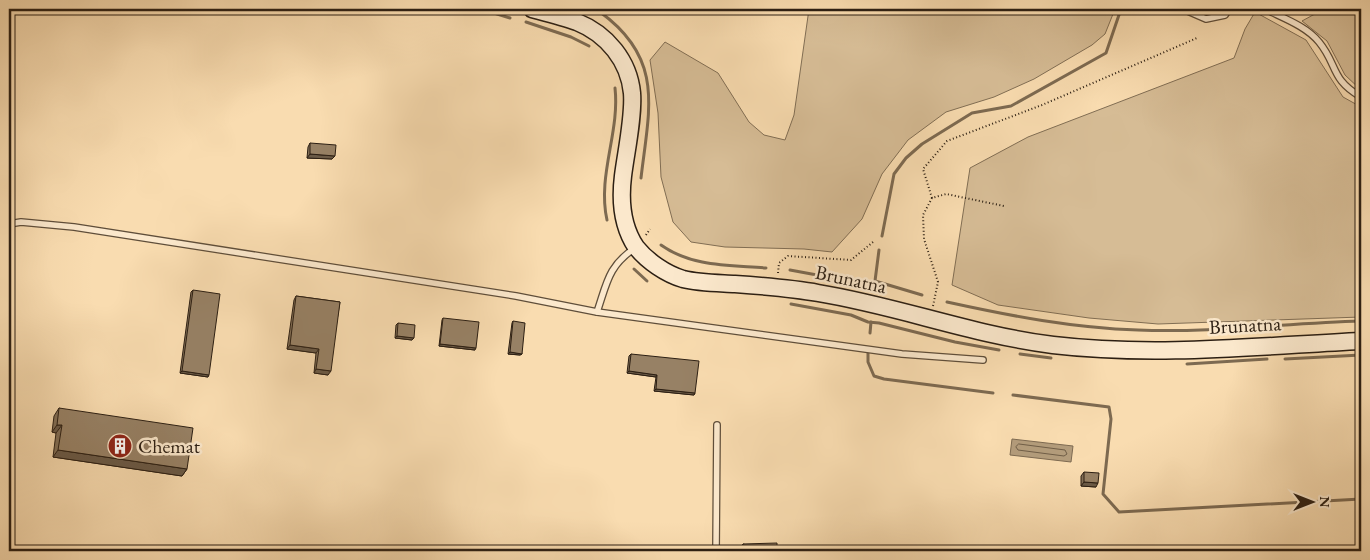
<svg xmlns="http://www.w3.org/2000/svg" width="1370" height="560" font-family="'EB Garamond',serif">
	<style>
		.green { fill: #d6bc95; stroke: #816e54 }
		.water { fill: #b39c7b; stroke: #7d6a51 }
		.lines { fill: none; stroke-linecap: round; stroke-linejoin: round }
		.shore { stroke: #705e47; stroke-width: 1 }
		.stream { stroke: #7d6a51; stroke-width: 3 }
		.lane-casing { stroke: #5f4e3a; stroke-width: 8 }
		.secondary-casing { stroke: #2c1f13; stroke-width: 19 }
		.path { stroke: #2c1f13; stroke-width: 2; stroke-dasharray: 1 2.5; stroke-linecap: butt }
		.lane { stroke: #fbe8cc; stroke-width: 5.5 }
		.secondary { stroke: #fbe8cc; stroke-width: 16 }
		.wall { fill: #826f57; stroke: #2c1f13 }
		.shaded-wall { fill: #6a5a47; stroke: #2c1f13 }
		.building { fill: #978165; stroke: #2c1f13 }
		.labels { text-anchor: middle; stroke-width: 5; stroke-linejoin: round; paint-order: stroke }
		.street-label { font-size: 20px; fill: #2c1f13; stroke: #fbe8cc }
		.poi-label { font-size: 20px; fill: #2c1f13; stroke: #fbe8cc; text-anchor: start }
	</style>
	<rect width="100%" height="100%" fill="#f9dcb0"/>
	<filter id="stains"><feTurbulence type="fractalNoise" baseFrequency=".004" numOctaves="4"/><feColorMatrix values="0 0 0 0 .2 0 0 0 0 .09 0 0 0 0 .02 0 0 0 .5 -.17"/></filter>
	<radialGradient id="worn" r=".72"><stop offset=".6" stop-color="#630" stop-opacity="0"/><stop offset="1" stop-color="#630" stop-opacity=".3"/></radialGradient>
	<g class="green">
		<polygon points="809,9 1115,9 1105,34 1092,45 1034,79 994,97 946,112 908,140 882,174 862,219 832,252 804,249 725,247 691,242 673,222 661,177 658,113 650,60 665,42 718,73 749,122 764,135 785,140 794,115"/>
		<polygon points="1324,9 1361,9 1361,90 1345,75 1327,41 1302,21"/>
		<polygon points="1255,12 1306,40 1343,97 1361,107 1361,317 1158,324 1089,318 998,305 952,285 970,168 1028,137 1234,58 1245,29"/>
	</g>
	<polygon class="water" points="1012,439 1073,446 1071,462 1010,455"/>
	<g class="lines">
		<polygon class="shore" points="1019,444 1065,450 1067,454 1064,456 1018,450 1016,447"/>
		<g class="stream">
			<polyline points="481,9 510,18"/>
			<path d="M600,12C665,59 649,109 641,178"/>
			<polyline points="526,22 571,37 589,46"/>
			<path d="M607,220C597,176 620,132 615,88"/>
			<polyline points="882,236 894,174 906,158 922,144 972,113 1011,106 1106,53 1121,9"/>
			<path d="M661,245C692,267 729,265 766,268"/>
			<polyline points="634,269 647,281"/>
			<polyline points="790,270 871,285 875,281 922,295"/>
			<polyline points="875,281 879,250"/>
			<path d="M947,302C1011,316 1073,328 1138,330C1213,333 1287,323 1361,321"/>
			<polyline points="791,304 851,315 868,322 879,323 955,342 999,350"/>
			<polyline points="870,333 871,322"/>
			<polyline points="868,353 868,362 874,376 884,379 993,393"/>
			<polyline points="1020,354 1051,358"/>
			<polyline points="1285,359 1361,355"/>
			<polyline points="1187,364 1267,359"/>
			<polyline points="1013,395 1109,407 1111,419 1103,494 1119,512 1361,499"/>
		</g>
		<defs>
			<g id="lane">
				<polyline points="1183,9 1206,19 1225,15 1229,9"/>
				<path d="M1265,9C1283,18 1306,26 1319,42C1338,65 1330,79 1361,97"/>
				<polyline points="9,224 21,222 74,227 516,296 597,312 902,354 983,360"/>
				<path d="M597,312C607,283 608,266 635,248"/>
				<polyline points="716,551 717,425"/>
			</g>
			<path id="secondary" d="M532,9C547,13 563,17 577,22C607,34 629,61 632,93C634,116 626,152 623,176C620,200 622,226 636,247C647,261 666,274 683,279C699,283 718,283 735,284C763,286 791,288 818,293C898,306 973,335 1053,345C1155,357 1259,346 1361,341"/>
		</defs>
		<use href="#lane" class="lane-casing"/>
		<use href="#secondary" class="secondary-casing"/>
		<g class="path">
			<polyline points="1293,12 1300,9"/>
			<polyline points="932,198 923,169 947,141 1042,105 1197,38"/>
			<polyline points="646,235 650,229"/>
			<polyline points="778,273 779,263 788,256 851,260 873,242"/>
			<polyline points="933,306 938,282 924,239 923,215 932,198 946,194 1004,206"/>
		</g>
		<use href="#lane" class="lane"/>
		<use href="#secondary" class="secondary"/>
	</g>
	<g class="wall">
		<polygon points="310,143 332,159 307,158 308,147"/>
		<polygon points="193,290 208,377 180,373 191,292"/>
		<polygon points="296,296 340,302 328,375 314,373 316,353 287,349 294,300"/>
		<polygon points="443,318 475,350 439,346 442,320"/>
		<polygon points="513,321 522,354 520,355 508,354 512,323"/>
		<polygon points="398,323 414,338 412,340 395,338 396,325"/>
		<polygon points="631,354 695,393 694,395 654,391 656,377 627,373 629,356"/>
		<polygon points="59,408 187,469 182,476 53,457 56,433 52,432 54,416"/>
		<polygon points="1084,472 1096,487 1081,486 1081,476"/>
		<polygon points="743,544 777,551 739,551 739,550"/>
	</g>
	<g class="shaded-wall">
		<polygon points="310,154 335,156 332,159 307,158"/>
		<polygon points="397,336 414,338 412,340 395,338"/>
		<polygon points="440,344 476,348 475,350 439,346"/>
		<polygon points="290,345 319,349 316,353 287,349"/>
		<polygon points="510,352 522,354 520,355 508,354"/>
		<polygon points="316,369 331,371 328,375 314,373"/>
		<polygon points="182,371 209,375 208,377 180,373"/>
		<polygon points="629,371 657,375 656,377 627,373"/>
		<polygon points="656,389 695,393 694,395 654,391"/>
		<polygon points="57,425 62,425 56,433 52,432"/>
		<polygon points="58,450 187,469 182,476 53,457"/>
		<polygon points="1084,482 1098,483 1096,487 1081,486"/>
	</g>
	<g class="building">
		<polygon points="310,143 336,145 335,156 310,154"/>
		<polygon points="193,290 220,294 209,375 182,371"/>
		<polygon points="296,296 340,302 331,371 316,369 319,349 290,345"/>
		<polygon points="443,318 479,322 476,348 440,344"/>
		<polygon points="513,321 525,323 522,354 510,352"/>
		<polygon points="398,323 415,325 414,338 397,336"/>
		<polygon points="631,354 699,361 695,393 656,389 657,375 629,371"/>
		<polygon points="59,408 193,428 187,469 58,450 62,425 57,425"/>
		<polygon points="1084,472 1099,473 1098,483 1084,482"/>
		<polygon points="777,543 777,551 743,551 743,544"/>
	</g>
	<defs>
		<symbol id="building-disc" viewBox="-11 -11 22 22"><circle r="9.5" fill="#8f2418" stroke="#fbe8cc"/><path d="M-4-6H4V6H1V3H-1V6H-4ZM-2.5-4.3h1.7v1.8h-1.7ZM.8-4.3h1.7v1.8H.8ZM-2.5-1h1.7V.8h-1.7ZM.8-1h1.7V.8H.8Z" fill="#fff"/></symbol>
	</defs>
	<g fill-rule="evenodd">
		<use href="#building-disc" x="106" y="432" width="28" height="28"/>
	</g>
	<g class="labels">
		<g class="street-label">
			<text transform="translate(851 279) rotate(12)" y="7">Brunatna</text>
			<text transform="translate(1245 325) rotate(-3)" y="7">Brunatna</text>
		</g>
		<g class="poi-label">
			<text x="138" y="453">Chemat</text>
		</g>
	</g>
	<rect width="1370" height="560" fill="none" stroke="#f9dcb0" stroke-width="30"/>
	<rect x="10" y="10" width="1350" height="540" fill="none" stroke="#2c1f13" stroke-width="2.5"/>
	<rect x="15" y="15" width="1340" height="530" fill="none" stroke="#2c1f13"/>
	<g transform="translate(1312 502) rotate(90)" stroke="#fbe8cc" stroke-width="4" paint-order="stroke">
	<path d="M0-4L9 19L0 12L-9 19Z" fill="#2c1f13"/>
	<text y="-8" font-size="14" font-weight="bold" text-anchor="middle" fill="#2c1f13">N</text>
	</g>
	<rect width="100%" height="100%" filter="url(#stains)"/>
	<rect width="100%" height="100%" fill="url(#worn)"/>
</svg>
